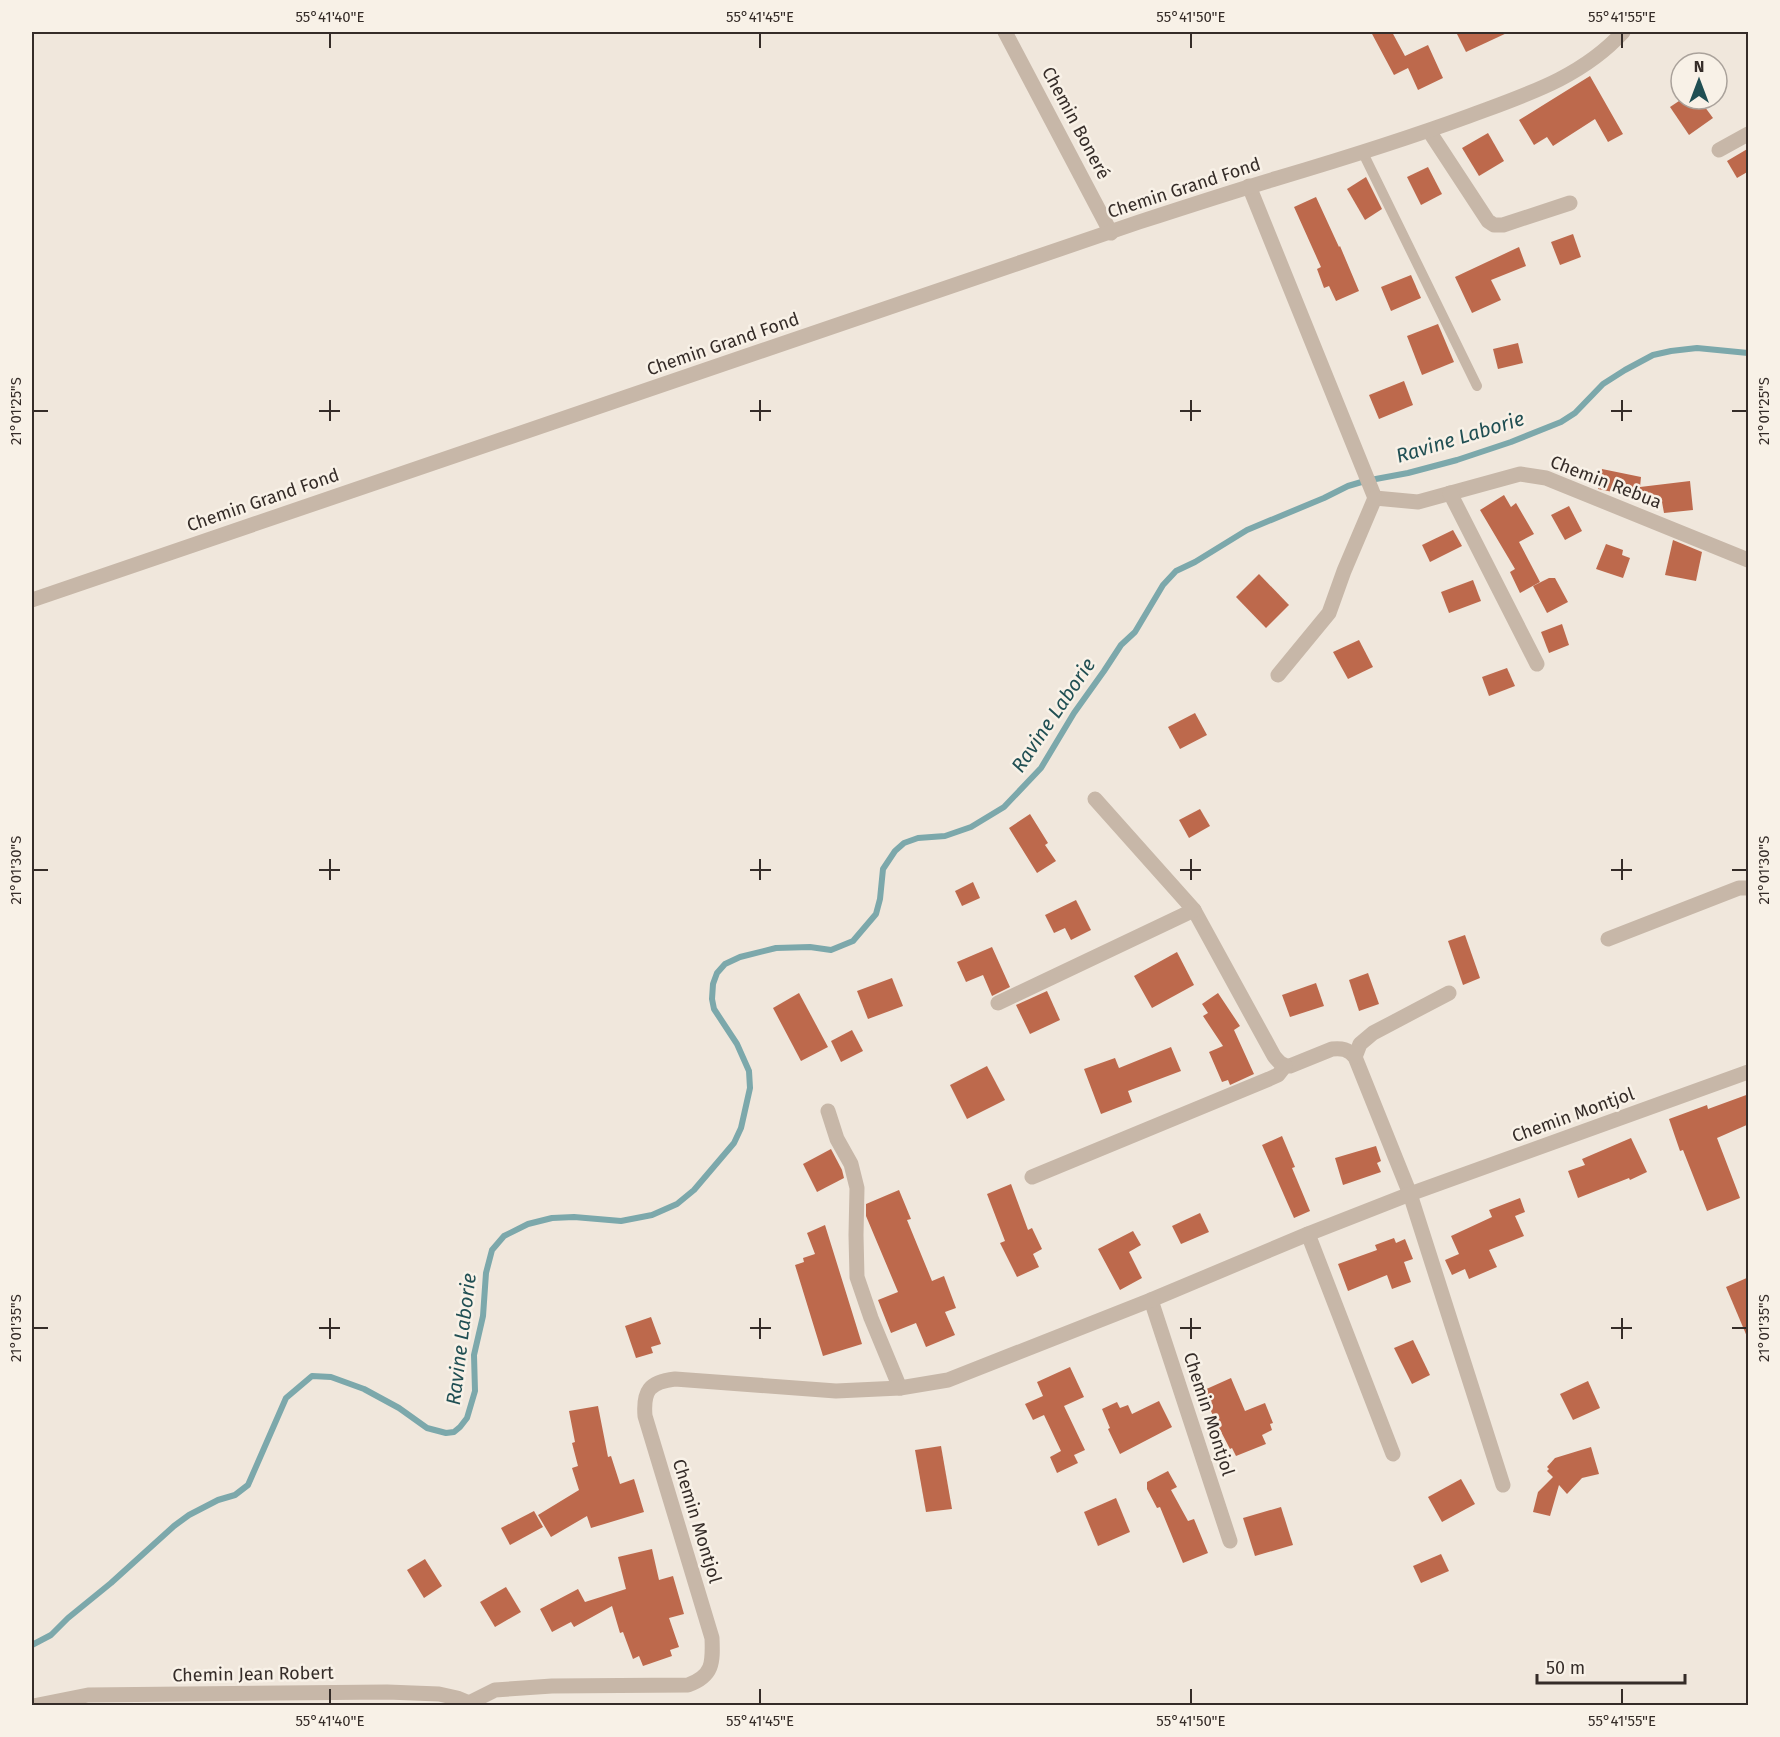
<svg xmlns="http://www.w3.org/2000/svg" width="1780" height="1737" font-family="'Fira Sans',sans-serif">
	<style>
		.lines { fill: none; stroke-linecap: round; stroke-linejoin: round }
		.stream { stroke: #7ca8ab; stroke-width: 6 }
		.building { fill: #bd694c }
		.service { stroke: #c7b7a8; stroke-width: 10 }
		.minor { stroke: #c7b7a8; stroke-width: 15 }
		.tertiary { stroke: #c7b7a8; stroke-width: 15 }
		.ticks { fill: none; stroke: #352c28; stroke-width: 2 }
		.labels { text-anchor: middle; stroke-width: 5; stroke-linejoin: round; paint-order: stroke }
		.street-label { font-size: 18px; fill: #352c28; stroke: #f8f1e7 }
		.water-label { font-size: 20px; font-style: italic; fill: #204f53; stroke: #f8f1e7 }
		.neatline { fill: none; stroke: #352c28; stroke-width: 2 }
		.ticks-label { font-size: 15px; text-anchor: middle; fill: #352c28 }
	</style>
	<rect width="100%" height="100%" fill="#f0e7dc"/>
	<g class="lines">
		<polyline class="stream" points="32,1645 51,1635 68,1618 111,1583 174,1526 189,1515 218,1500 235,1495 248,1485 286,1398 312,1376 331,1377 364,1389 399,1408 427,1428 446,1433 454,1432 460,1427 467,1418 475,1391 474,1355 483,1316 486,1273 492,1250 504,1236 528,1224 552,1218 574,1217 621,1221 652,1215 677,1204 694,1190 734,1143 741,1128 750,1088 749,1071 737,1044 714,1009 712,999 713,984 717,973 725,964 740,957 776,948 810,947 831,950 853,941 876,914 880,899 883,869 895,851 904,843 918,838 945,836 971,827 1004,807 1041,768 1074,713 1104,671 1121,645 1135,632 1163,585 1176,571 1195,562 1247,530 1324,498 1348,486 1365,481 1408,473 1457,460 1511,442 1561,422 1575,413 1603,384 1625,370 1653,355 1671,351 1697,348 1748,353"/>
	</g>
	<g class="building">
		<polygon points="1371,32 1392,32 1405,56 1428,45 1443,78 1418,90 1408,68 1394,75"/>
		<polygon points="1456,32 1509,32 1466,52"/>
		<polygon points="1590,76 1623,134 1608,142 1595,119 1553,146 1547,137 1534,145 1519,120"/>
		<polygon points="1682,99 1699,99 1713,118 1689,135 1670,107"/>
		<polygon points="1488,133 1504,161 1479,176 1462,148"/>
		<polygon points="1749,148 1749,171 1737,178 1727,161"/>
		<polygon points="1428,167 1442,194 1421,205 1407,177"/>
		<polygon points="1366,177 1382,209 1365,220 1347,189"/>
		<polygon points="1316,197 1339,247 1340,246 1359,291 1336,301 1329,286 1324,288 1317,269 1321,267 1294,207"/>
		<polygon points="1573,234 1581,257 1560,265 1551,242"/>
		<polygon points="1519,247 1526,266 1491,280 1501,300 1472,313 1455,277"/>
		<polygon points="1411,275 1421,298 1391,311 1381,287"/>
		<polygon points="1438,324 1454,362 1422,375 1407,336"/>
		<polygon points="1518,343 1523,363 1498,369 1493,349"/>
		<polygon points="1404,381 1413,405 1379,419 1369,395"/>
		<polygon points="1602,469 1641,477 1640,487 1690,481 1693,510 1664,513 1662,502 1598,489"/>
		<polygon points="1504,495 1511,507 1516,503 1534,534 1519,542 1540,582 1520,593 1510,572 1515,569 1480,510"/>
		<polygon points="1569,506 1582,531 1565,540 1551,515"/>
		<polygon points="1453,530 1462,546 1430,562 1422,545"/>
		<polygon points="1673,540 1702,552 1696,581 1665,575"/>
		<polygon points="1606,544 1623,550 1622,555 1630,558 1623,578 1596,569"/>
		<polygon points="1259,574 1289,605 1266,628 1236,597"/>
		<polygon points="1549,578 1555,578 1568,602 1547,613 1533,586"/>
		<polygon points="1473,580 1481,601 1449,613 1441,592"/>
		<polygon points="1562,624 1569,645 1549,653 1541,632"/>
		<polygon points="1359,640 1373,667 1348,679 1333,652"/>
		<polygon points="1507,668 1515,686 1489,696 1482,677"/>
		<polygon points="1195,713 1207,735 1180,749 1168,727"/>
		<polygon points="1200,809 1210,826 1189,838 1179,820"/>
		<polygon points="1030,814 1048,843 1045,845 1056,861 1037,873 1009,828"/>
		<polygon points="973,882 980,898 962,906 955,891"/>
		<polygon points="1076,900 1091,930 1071,940 1065,928 1054,933 1045,915"/>
		<polygon points="1465,935 1480,978 1463,985 1448,941"/>
		<polygon points="992,947 1010,987 992,996 983,975 966,982 957,962"/>
		<polygon points="1177,952 1194,985 1152,1008 1134,976"/>
		<polygon points="1368,973 1379,1004 1359,1011 1349,980"/>
		<polygon points="892,978 903,1006 868,1019 857,991"/>
		<polygon points="1316,983 1324,1006 1290,1017 1282,995"/>
		<polygon points="1047,991 1060,1020 1030,1034 1016,1005"/>
		<polygon points="799,993 828,1047 801,1061 773,1008"/>
		<polygon points="1218,993 1240,1026 1234,1030 1254,1074 1230,1085 1228,1080 1222,1082 1209,1052 1223,1046 1203,1016 1208,1013 1202,1004"/>
		<polygon points="852,1030 863,1051 841,1062 831,1041"/>
		<polygon points="1171,1047 1181,1071 1128,1091 1132,1102 1101,1114 1084,1069 1115,1058 1119,1068"/>
		<polygon points="987,1066 1005,1100 967,1119 950,1085"/>
		<polygon points="1749,1094 1749,1124 1717,1138 1740,1198 1707,1211 1683,1150 1680,1151 1669,1119 1707,1105 1708,1109"/>
		<polygon points="1282,1136 1295,1167 1292,1168 1310,1211 1294,1218 1262,1145"/>
		<polygon points="1631,1138 1647,1172 1630,1180 1629,1178 1578,1198 1568,1171 1585,1165 1582,1159"/>
		<polygon points="1376,1146 1381,1161 1377,1163 1381,1172 1343,1185 1335,1158"/>
		<polygon points="831,1149 842,1170 844,1178 817,1192 803,1164"/>
		<polygon points="1011,1184 1028,1230 1032,1228 1042,1249 1033,1254 1039,1267 1017,1277 1000,1243 1005,1241 987,1194"/>
		<polygon points="899,1190 911,1219 907,1220 932,1281 944,1276 956,1308 945,1312 955,1335 926,1347 916,1323 891,1333 878,1300 898,1292 866,1216 866,1204"/>
		<polygon points="1520,1198 1525,1212 1515,1216 1524,1236 1489,1250 1497,1267 1469,1279 1465,1269 1452,1275 1445,1260 1459,1254 1451,1236 1492,1217 1489,1210"/>
		<polygon points="1200,1213 1209,1232 1181,1244 1172,1226"/>
		<polygon points="825,1225 862,1344 823,1356 795,1265 804,1262 803,1258 815,1254 807,1233"/>
		<polygon points="1133,1231 1141,1245 1129,1252 1142,1278 1120,1290 1098,1249"/>
		<polygon points="1394,1238 1396,1243 1405,1239 1413,1259 1404,1262 1411,1282 1392,1289 1387,1275 1348,1291 1338,1264 1377,1250 1375,1245"/>
		<polygon points="1749,1277 1749,1339 1748,1339 1726,1287"/>
		<polygon points="651,1317 661,1344 651,1347 653,1353 636,1358 625,1326"/>
		<polygon points="1413,1340 1430,1375 1412,1384 1394,1348"/>
		<polygon points="1070,1367 1084,1397 1064,1406 1085,1450 1074,1455 1078,1463 1057,1473 1050,1457 1061,1451 1044,1415 1033,1420 1025,1404 1043,1396 1037,1382"/>
		<polygon points="1231,1378 1245,1411 1265,1403 1273,1423 1270,1424 1272,1430 1262,1435 1266,1444 1236,1456 1232,1448 1230,1449 1215,1420 1202,1391"/>
		<polygon points="1588,1381 1600,1408 1573,1420 1560,1394"/>
		<polygon points="1159,1401 1172,1427 1120,1454 1108,1429 1110,1428 1102,1409 1117,1402 1120,1408 1128,1405 1132,1414"/>
		<polygon points="598,1406 608,1457 611,1456 620,1484 634,1479 644,1512 591,1528 587,1516 551,1537 538,1515 579,1490 572,1468 578,1466 572,1443 575,1442 569,1411"/>
		<polygon points="941,1446 952,1509 926,1512 915,1450"/>
		<polygon points="1591,1447 1599,1474 1582,1478 1567,1494 1559,1485 1550,1516 1533,1512 1538,1492 1553,1477 1547,1471 1549,1469 1547,1467 1555,1458"/>
		<polygon points="1168,1471 1177,1487 1171,1490 1188,1521 1194,1519 1208,1553 1183,1563 1160,1507 1157,1508 1147,1489 1147,1482"/>
		<polygon points="1461,1479 1475,1504 1442,1522 1428,1497"/>
		<polygon points="1116,1498 1130,1532 1098,1546 1084,1512"/>
		<polygon points="1281,1507 1293,1545 1255,1556 1243,1518"/>
		<polygon points="534,1511 543,1527 510,1545 501,1528"/>
		<polygon points="652,1549 659,1580 673,1576 684,1614 669,1618 679,1647 670,1650 672,1656 643,1666 639,1656 633,1659 623,1632 620,1633 612,1606 574,1627 571,1622 552,1632 540,1609 578,1589 585,1602 626,1589 618,1557"/>
		<polygon points="1441,1554 1449,1571 1421,1583 1413,1566"/>
		<polygon points="425,1559 442,1586 424,1598 407,1570"/>
		<polygon points="506,1587 521,1612 495,1627 480,1602"/>
	</g>
	<g class="lines">
		<polyline class="service" points="1363,153 1477,386"/>
		<g class="minor">
			<polyline points="1005,32 1111,233"/>
			<polyline points="1429,131 1488,221 1494,225 1503,225 1570,203"/>
			<polyline points="1719,150 1748,134"/>
			<polyline points="1249,186 1375,498 1418,502 1520,474 1546,478 1748,560"/>
			<polyline points="1450,493 1537,664"/>
			<polyline points="1278,675 1329,613 1344,571 1375,498"/>
			<path d="M1095,799L1194,910L1274,1056C1279,1062 1282,1066 1290,1066L1332,1049C1342,1048 1348,1049 1355,1057L1410,1194L1503,1485"/>
			<polyline points="1608,939 1739,888 1748,888"/>
			<polyline points="998,1003 1194,910"/>
			<polyline points="1355,1057 1360,1044 1373,1033 1449,993"/>
			<polyline points="828,1111 837,1139 851,1164 857,1188 856,1235 857,1277 871,1318 900,1388"/>
			<polyline points="1032,1177 1269,1079 1278,1075 1285,1066"/>
			<polyline points="1308,1234 1393,1454"/>
			<polyline points="1151,1300 1230,1541"/>
			<path d="M469,1703L495,1690L552,1686L688,1685C713,1676 713,1663 712,1638L645,1416C643,1391 649,1382 675,1379L836,1391L900,1388L948,1380L1151,1300L1308,1234L1410,1194L1748,1072"/>
			<polyline points="33,1706 88,1695 387,1692 439,1694 457,1698 469,1703 471,1706"/>
		</g>
		<path class="tertiary" d="M32,600L1139,222C1185,207 1231,192 1278,178C1342,159 1406,139 1469,116C1525,95 1581,78 1623,32"/>
	</g>
	<path class="ticks" d="M330,33V48M760,33V48M1191,33V48M1622,33V48M330,400V421M760,400V421M1191,400V421M1622,400V421M33,411H48M319,411H340M750,411H771M1180,411H1201M1611,411H1632M1732,411H1747M330,859V880M760,859V880M1191,859V880M1622,859V880M33,870H48M319,870H340M750,870H771M1180,870H1201M1611,870H1632M1732,870H1747M330,1318V1339M760,1318V1339M1191,1318V1339M1622,1318V1339M33,1328H48M319,1328H340M750,1328H771M1180,1328H1201M1611,1328H1632M1732,1328H1747M330,1689V1704M760,1689V1704M1191,1689V1704M1622,1689V1704"/>
	<g class="labels">
		<g class="street-label">
			<text transform="translate(1076 123) rotate(62)" y="6">Chemin Boneré</text>
			<text transform="translate(1184 188) rotate(-18)" y="6">Chemin Grand Fond</text>
			<text transform="translate(723 344) rotate(-19)" y="6">Chemin Grand Fond</text>
			<text transform="translate(1606 482) rotate(21)" y="6">Chemin Rebua</text>
			<text transform="translate(263 500) rotate(-19)" y="6">Chemin Grand Fond</text>
			<text transform="translate(1573 1115) rotate(-20)" y="6">Chemin Montjol</text>
			<text transform="translate(1209 1414) rotate(72)" y="6">Chemin Montjol</text>
			<text transform="translate(697 1521) rotate(73)" y="6">Chemin Montjol</text>
			<text transform="translate(253 1674) rotate(-1)" y="6">Chemin Jean Robert</text>
		</g>
		<g class="water-label">
			<text transform="translate(1460 437) rotate(-17)" y="7">Ravine Laborie</text>
			<text transform="translate(1053 715) rotate(-56)" y="7">Ravine Laborie</text>
			<text transform="translate(461 1339) rotate(-83)" y="7">Ravine Laborie</text>
		</g>
	</g>
	<rect width="1780" height="1737" fill="none" stroke="#f8f1e7" stroke-width="66"/>
	<g transform="translate(1699 81)"><circle r="28" fill="#f8f1e7" stroke="#aaa29b" stroke-width="1.5"/>
	<path d="M0-4.5L10 22L0 15L-10 22Z" fill="#204f53"/>
	<text y="-9" font-size="16" font-weight="bold" text-anchor="middle" fill="#352c28">N</text>
	</g>
	<path d="M1537 1674v9h148v-9" fill="none" stroke="#352c28" stroke-width="3"/>
	<text x="1546" y="1674" font-size="18" fill="#352c28" stroke="#f8f1e7" stroke-width="4.5" paint-order="stroke">50 m</text>
	<rect x="33" y="33" width="1714" height="1671" class="neatline"/>
	<g class="ticks-label">
		<text x="330" y="22">55°41'40"E</text>
		<text x="760" y="22">55°41'45"E</text>
		<text x="1191" y="22">55°41'50"E</text>
		<text x="1622" y="22">55°41'55"E</text>
		<text transform="translate(16 411) rotate(-90)" y="5">21°01'25"S</text>
		<text transform="translate(1764 411) rotate(-90)" y="5">21°01'25"S</text>
		<text transform="translate(16 870) rotate(-90)" y="5">21°01'30"S</text>
		<text transform="translate(1764 870) rotate(-90)" y="5">21°01'30"S</text>
		<text transform="translate(16 1328) rotate(-90)" y="5">21°01'35"S</text>
		<text transform="translate(1764 1328) rotate(-90)" y="5">21°01'35"S</text>
		<text x="330" y="1726">55°41'40"E</text>
		<text x="760" y="1726">55°41'45"E</text>
		<text x="1191" y="1726">55°41'50"E</text>
		<text x="1622" y="1726">55°41'55"E</text>
	</g>
</svg>
